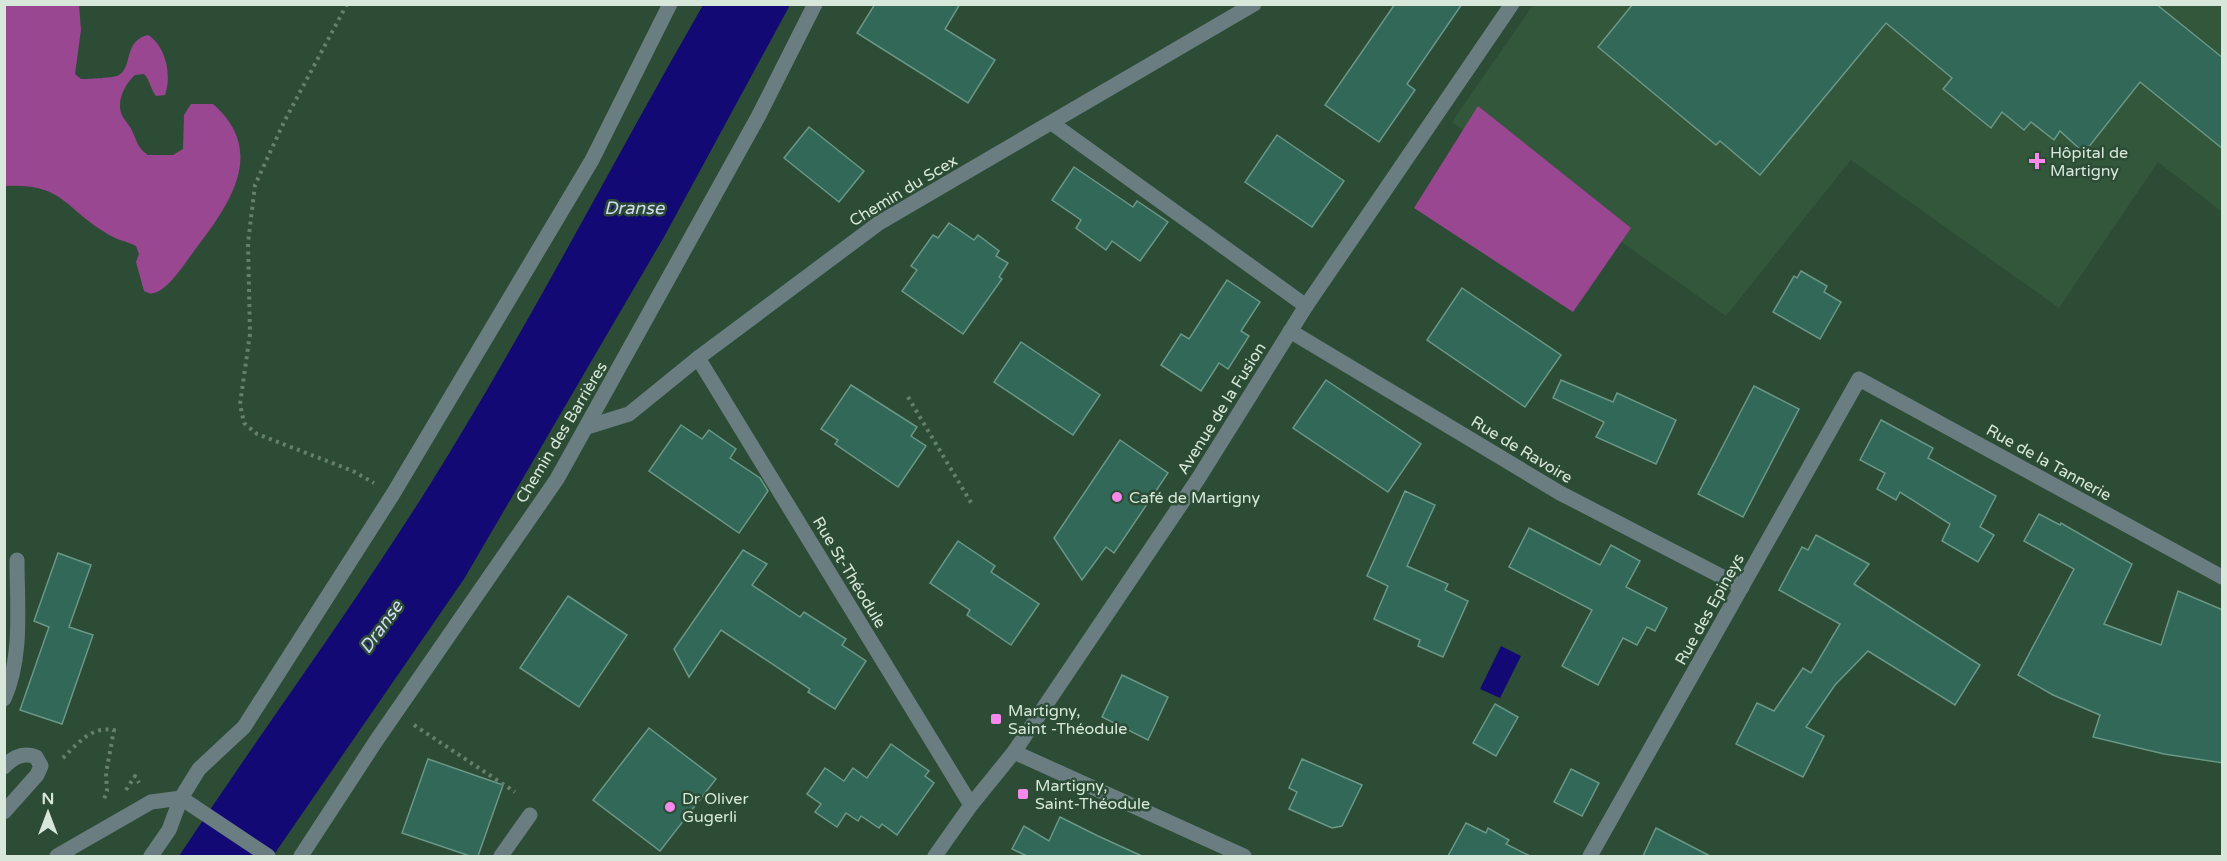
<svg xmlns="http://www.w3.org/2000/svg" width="2227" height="861" font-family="'Varela Round',sans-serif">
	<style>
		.built { fill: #32573b }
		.green { fill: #994791 }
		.water { fill: #130974 }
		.building { fill: #316857; stroke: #6b9787; stroke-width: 1.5 }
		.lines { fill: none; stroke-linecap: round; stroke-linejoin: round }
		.path { stroke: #66806c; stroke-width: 4; stroke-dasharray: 3 4.5; stroke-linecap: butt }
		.minor { stroke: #6a7e82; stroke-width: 15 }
		.poi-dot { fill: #f788ec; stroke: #2d4c35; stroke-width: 2 }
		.labels { text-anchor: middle; stroke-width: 5; stroke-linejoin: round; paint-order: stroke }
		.poi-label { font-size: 16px; fill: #d7e8da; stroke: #2d4c35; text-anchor: start }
		.street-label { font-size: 16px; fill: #d7e8da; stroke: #2d4c35 }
		.water-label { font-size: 18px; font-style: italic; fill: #d2dbf6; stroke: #2d4c35 }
	</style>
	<rect width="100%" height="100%" fill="#2d4c35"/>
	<polygon class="built" points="1533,5 2222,5 2222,212 2158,162 2059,308 1851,160 1726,316 1452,122"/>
	<g class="green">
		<path d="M4,5H79L81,30L75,74L81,79C88,79 115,78 119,75C133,67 123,41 148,35C166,46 172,76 165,95L156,96C150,88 150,80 144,74L135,75C124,85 115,103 123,117C126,122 131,127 133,133C138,144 138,148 148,155H173L183,149L184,115L191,104H213C268,152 229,205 194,251C185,263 171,286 157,292C152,294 149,294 144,291L136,262L139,254L136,246C126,241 114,239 106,233C63,207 63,183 5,186Z"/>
		<polygon points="1478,106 1631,228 1573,312 1414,208"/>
	</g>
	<g class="water">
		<path d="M703,5H790L664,237L464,579L273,856H179C259,735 346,617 424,494C524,335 610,167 703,5Z"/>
		<polygon points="1501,646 1521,656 1500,698 1480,689"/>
	</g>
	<g class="building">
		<polygon points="875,4 960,4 945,29 995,60 968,103 857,33"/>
		<polygon points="1395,4 1462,4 1407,84 1415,90 1379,142 1325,105"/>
		<polygon points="1633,4 2156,4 2223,58 2223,149 2140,82 2084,153 2060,131 2054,140 2031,122 2024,130 2002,112 1991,128 1943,89 1952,78 1886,23 1760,175 1720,141 1716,145 1598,47"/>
		<polygon points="809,127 864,171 839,202 784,158"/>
		<polygon points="1277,135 1344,181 1312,227 1245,182"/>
		<polygon points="1074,167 1133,207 1137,201 1168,222 1140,261 1112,241 1106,250 1076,228 1081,220 1052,200"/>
		<polygon points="949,223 974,240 978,235 999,251 996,256 1008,263 999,277 1002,279 963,334 902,291 917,270 911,266 933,235 938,238"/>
		<polygon points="1801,271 1827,286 1824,292 1841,302 1820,339 1773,312 1794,276 1797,278"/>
		<polygon points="1227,280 1260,302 1241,331 1249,336 1228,369 1219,363 1201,391 1161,365 1181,334 1189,339"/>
		<polygon points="1462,288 1561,355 1525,407 1427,340"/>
		<polygon points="1021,342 1100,395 1073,435 994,382"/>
		<polygon points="1326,380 1421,444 1388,492 1293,428"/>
		<polygon points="1561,380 1613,402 1617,393 1676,420 1656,464 1596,437 1604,422 1553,398"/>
		<polygon points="851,385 917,427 911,436 926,446 898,487 835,444 838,440 821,429"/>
		<polygon points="1754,386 1799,409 1743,517 1698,494"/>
		<polygon points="1881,420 1933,448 1928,458 1996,496 1980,527 1994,535 1978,562 1942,541 1950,524 1900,492 1896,500 1877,489 1885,473 1860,460"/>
		<polygon points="681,425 702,439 709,430 736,449 730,458 760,478 768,491 739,533 649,471"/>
		<polygon points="1120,440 1168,473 1114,553 1106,547 1082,580 1054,538"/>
		<polygon points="1405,491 1435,505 1407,566 1448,584 1445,590 1468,601 1443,657 1418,646 1420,640 1374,619 1388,586 1367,576"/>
		<polygon points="2039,514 2060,525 2061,523 2132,564 2104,624 2161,645 2178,591 2223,610 2223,763 2164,754 2093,737 2100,715 2053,695 2018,675 2074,569 2024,541"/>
		<polygon points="1529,528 1600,565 1611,545 1640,561 1626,587 1667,608 1655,631 1647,627 1637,645 1623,638 1598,685 1562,666 1592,610 1509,567"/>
		<polygon points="1816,535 1869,564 1854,584 1980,665 1955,705 1868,651 1835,685 1806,727 1824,736 1803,777 1736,744 1757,703 1774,711 1803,668 1811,673 1840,624 1779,590 1802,547 1808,550"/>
		<polygon points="958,541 995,566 991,572 1039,604 1011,645 967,615 970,610 930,583"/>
		<polygon points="743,550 767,564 752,585 800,617 804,612 846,639 842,645 866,661 835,709 808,692 810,689 721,630 689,677 674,649"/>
		<polygon points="58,553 91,565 69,627 93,635 62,724 20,710 49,627 34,621"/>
		<polygon points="568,596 627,635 579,707 520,668"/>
		<polygon points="1122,675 1168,697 1148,740 1102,717"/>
		<polygon points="1495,704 1518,717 1496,756 1473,743"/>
		<polygon points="649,728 716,779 660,851 593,800"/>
		<polygon points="891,744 929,771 925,776 934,783 897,835 882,824 879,828 861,816 858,821 846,813 837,827 815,812 821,804 807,794 825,768 844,781 853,768 867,778"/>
		<polygon points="428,759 503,785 478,856 470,856 402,833"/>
		<polygon points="1302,759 1362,785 1342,826 1332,828 1289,809 1297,792 1289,788"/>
		<polygon points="1571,769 1599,783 1582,816 1554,802"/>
		<polygon points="1060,817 1098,836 1142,856 1027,856 1012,849 1024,826 1049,841"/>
		<polygon points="1466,823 1486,833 1488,828 1509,840 1506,844 1530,856 1448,856"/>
		<polygon points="1656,828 1710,856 1643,856"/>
	</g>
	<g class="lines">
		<g class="path">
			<polyline points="347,4 284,122 255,185 248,243 250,334 240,404 244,423 257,434 353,471 374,483"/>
			<polyline points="908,397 973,506"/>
			<polyline points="414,725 515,792"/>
			<path d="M63,758C77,744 91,726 114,730L106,773L107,791L103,802"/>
			<polyline points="126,790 135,776 139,783"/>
		</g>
		<g class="minor">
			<polyline points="1053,124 1306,306"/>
			<polyline points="1290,331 1560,493 1742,587"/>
			<polyline points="698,358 971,805"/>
			<polyline points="587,427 629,414 698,358 879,223 1254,4"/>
			<path d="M4,699C23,657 17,605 17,560"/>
			<polyline points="1014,752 1244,856"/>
			<path d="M4,767C13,757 23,752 36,757L41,766L37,775L4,812"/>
			<polyline points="181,798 268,856"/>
			<polyline points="57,856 151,802 181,798"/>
			<polyline points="151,856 169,830 181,798 199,769 244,727 393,494 592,160 670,4"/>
			<polyline points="301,856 376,741 557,479 758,117 815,4"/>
			<polyline points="501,856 530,815"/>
			<polyline points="935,856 971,805 1014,752 1198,479 1306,306 1512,4"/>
			<polyline points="1590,856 1859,379 2222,577"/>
		</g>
	</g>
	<g class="poi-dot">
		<path d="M2034 152h6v6h6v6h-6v6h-6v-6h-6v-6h6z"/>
		<circle cx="1117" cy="497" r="6"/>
		<rect x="990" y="713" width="12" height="12" rx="3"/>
		<rect x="1017" y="788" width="12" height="12" rx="3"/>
		<circle cx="670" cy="807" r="6"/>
	</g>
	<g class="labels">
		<g class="poi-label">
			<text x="2050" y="158">Hôpital de<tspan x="2050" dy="18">Martigny</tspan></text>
			<text x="1129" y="503">Café de Martigny</text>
			<text x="1008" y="716">Martigny,<tspan x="1008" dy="18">Saint -Théodule</tspan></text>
			<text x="1035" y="791">Martigny,<tspan x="1035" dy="18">Saint-Théodule</tspan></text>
			<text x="682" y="804">Dr Oliver<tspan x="682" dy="18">Gugerli</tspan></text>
		</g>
		<g class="street-label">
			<text transform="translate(903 190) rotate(-31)" y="6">Chemin du Scex</text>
			<text transform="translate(1221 408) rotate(-58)" y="6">Avenue de la Fusion</text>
			<text transform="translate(561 432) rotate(-59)" y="6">Chemin des Barrières</text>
			<text transform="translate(1522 449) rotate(31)" y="6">Rue de Ravoire</text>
			<text transform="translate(2049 462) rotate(29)" y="6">Rue de la Tannerie</text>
			<text transform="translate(850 572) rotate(59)" y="6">Rue St-Théodule</text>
			<text transform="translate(1709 609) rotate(-61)" y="6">Rue des Epineys</text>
		</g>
		<g class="water-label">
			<text x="634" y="214">Dranse</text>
			<text transform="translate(381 627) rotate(-54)" y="6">Dranse</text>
		</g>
	</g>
	<rect width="2227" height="861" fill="none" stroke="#d7e8da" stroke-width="12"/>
	<g transform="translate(48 813)" stroke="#2d4c35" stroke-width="4.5" paint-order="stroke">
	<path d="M0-4.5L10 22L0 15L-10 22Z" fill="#d7e8da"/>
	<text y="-9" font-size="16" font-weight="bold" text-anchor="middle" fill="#d7e8da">N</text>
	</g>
</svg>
